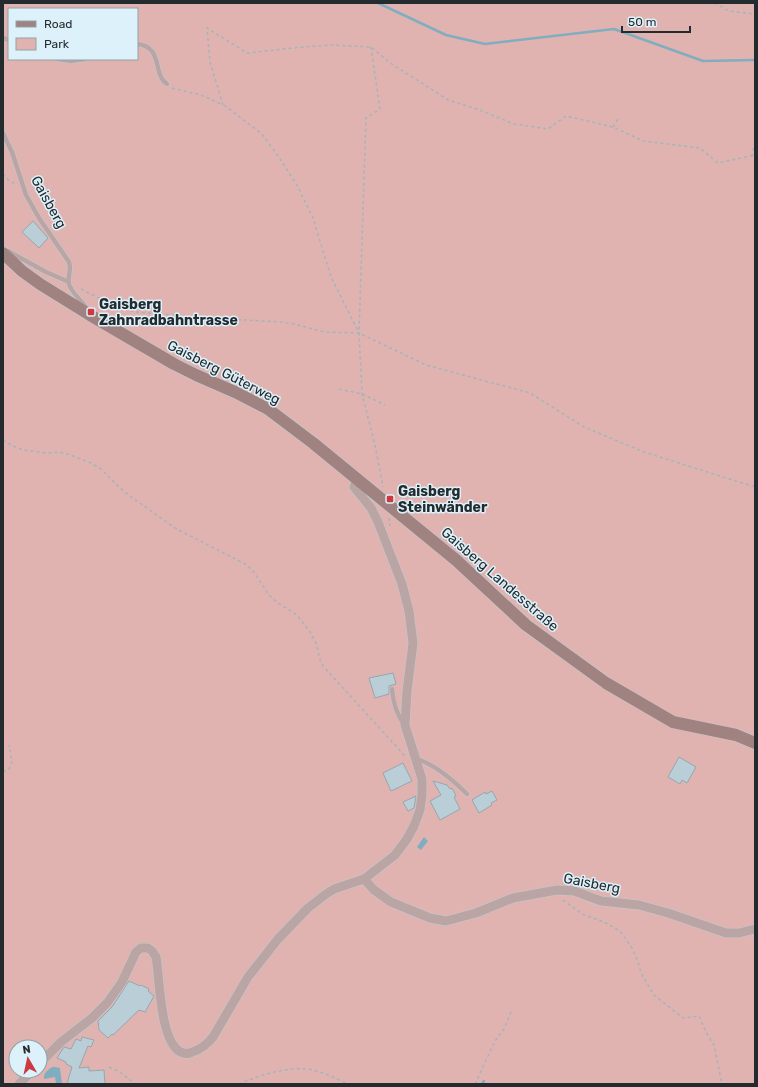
<svg xmlns="http://www.w3.org/2000/svg" width="758" height="1087" font-family="Rubik,sans-serif">
	<style>
		.green { fill: #e0b3b0; fill-rule: evenodd }
		.water { fill: #81adc0 }
		.lines { fill: none; stroke-linecap: round; stroke-linejoin: round }
		.stream { stroke: #81adc0; stroke-width: 2.5 }
		.building { fill: #baced7; stroke: #94a7b0 }
		.lane-casing { stroke: #bccdd5; stroke-width: 5.5 }
		.street-casing { stroke: #bccdd5; stroke-width: 10 }
		.secondary-casing { stroke: #bccdd5; stroke-width: 13 }
		.path { stroke: #a4b4bb; stroke-width: 1.5; stroke-dasharray: 3 3; stroke-linecap: butt }
		.lane { stroke: #baa5a4; stroke-width: 4.5 }
		.street { stroke: #baa5a4; stroke-width: 9 }
		.secondary { stroke: #a08280; stroke-width: 12 }
		.poi-dot { fill: #ca3a3f; stroke: #ddf1fa; stroke-width: 1.5 }
		.labels { text-anchor: middle; stroke-width: 3; stroke-linejoin: round; paint-order: stroke }
		.street-label { font-size: 14px; fill: #232b2e; stroke: #ddf1fa }
		.poi-label { font-size: 14px; font-weight: bold; fill: #232b2e; stroke: #ddf1fa; text-anchor: start }
	</style>
	<rect width="100%" height="100%" fill="#ddf1fa"/>
	<path class="green" d="M3,3H755V1084H3ZM9,9H137V59H9ZM16,1047H40V1071H16Z"/>
	<g class="water">
		<polygon points="424,837 428,841 421,850 417,847"/>
		<path d="M52,1067H55L60,1068L62,1084H56L55,1077L44,1079C43,1073 48,1070 52,1067Z"/>
	</g>
	<g class="lines">
		<g class="stream">
			<polyline points="378,3 446,35 485,44 614,29 703,61 755,60"/>
			<polyline points="482,1084 484,1081"/>
		</g>
	</g>
	<g class="building">
		<polygon points="33,221 48,238 39,248 22,232"/>
		<polygon points="393,673 396,684 389,686 389,694 375,698 369,678"/>
		<polygon points="679,757 696,767 687,783 682,780 680,784 668,777"/>
		<polygon points="403,763 412,781 391,791 383,773"/>
		<polygon points="433,781 447,785 450,789 452,788 456,796 454,797 460,809 440,820 430,801 441,795"/>
		<polygon points="492,791 497,800 491,803 492,805 479,813 472,800 485,792 486,794"/>
		<polygon points="416,796 414,808 408,811 403,802"/>
		<polygon points="129,981 140,986 141,985 149,989 148,991 154,996 145,1012 139,1010 113,1035 112,1034 108,1038 99,1030 98,1021 112,1007"/>
		<polygon points="82,1037 94,1040 91,1047 88,1046 79,1068 89,1067 89,1071 104,1070 105,1084 68,1084 68,1080 72,1067 66,1064 66,1062 57,1058 64,1047 71,1049 76,1039 81,1041"/>
	</g>
	<g class="lines">
		<defs>
			<g id="lane">
				<polyline points="3,38 9,40"/>
				<path d="M137,44C164,47 152,74 167,84"/>
				<polyline points="58,59 71,61 85,59"/>
				<path d="M3,133L12,152L26,195L39,218L69,262C72,270 67,277 69,284C72,294 82,300 86,308"/>
				<polyline points="8,251 46,272 69,282"/>
				<path d="M392,689C393,701 397,715 404,724"/>
				<path d="M416,761L420,760C438,767 454,781 467,794"/>
			</g>
			<g id="street">
				<polyline points="364,879 374,890 391,902 430,918 446,921 476,913 513,898 557,890 574,891 601,901 639,905 668,913 726,933 739,933 755,929"/>
				<path d="M40,1063L61,1042L92,1018L107,1003L122,982L136,952L141,948H148L152,951L156,957C160,975 159,1060 190,1053C199,1050 207,1045 213,1037L248,977L278,939L308,908L326,894L334,889L364,879L395,855L407,839L414,826L420,810L422,795V779L405,725L407,691L413,643L409,611L402,584L378,522L371,508L354,487L357,479"/>
				<polyline points="19,1084 32,1071"/>
			</g>
			<polyline id="secondary" points="3,253 22,271 40,284 90,315 174,364 196,375 235,392 268,409 313,443 456,560 526,625 606,683 673,722 736,735 755,743"/>
		</defs>
		<use href="#lane" class="lane-casing"/>
		<use href="#street" class="street-casing"/>
		<use href="#secondary" class="secondary-casing"/>
		<g class="path">
			<polyline points="715,3 729,11 755,14"/>
			<polyline points="371,47 380,109 366,118 359,333 362,394 375,445 383,487"/>
			<polyline points="172,88 201,95 223,105 210,62 207,28 247,53 303,47 332,45 371,47 393,65 422,83 448,100 477,109 514,124 548,129 566,116 613,127 643,141 700,148 718,163 755,155"/>
			<polyline points="224,105 262,134 279,157 298,187 313,218 331,277 358,331"/>
			<polyline points="613,127 619,117"/>
			<polyline points="755,142 752,155 755,160"/>
			<polyline points="3,174 9,181 16,184"/>
			<polyline points="81,289 114,306 135,312 208,318 281,322 295,324 324,332 359,333 426,365 530,393 584,427 644,452 755,487"/>
			<polyline points="339,389 362,394 385,405"/>
			<polyline points="3,440 11,445 23,450 47,453 59,452 71,455 91,463 101,469 120,488 130,496 175,528 247,565 254,572 269,595 278,603 297,615 310,632 316,643 320,660 323,666 405,756"/>
			<polyline points="389,518 390,526"/>
			<polyline points="3,772 9,769 12,762 9,745"/>
			<polyline points="563,900 582,914 604,922 620,931 632,948 637,959 641,973 654,995 683,1018 699,1016 706,1032 714,1045 721,1079 721,1084"/>
			<polyline points="109,1067 120,1072 135,1084"/>
			<path d="M239,1084C260,1075 291,1065 313,1070C325,1073 337,1079 348,1084"/>
			<polyline points="475,1084 495,1041 504,1029 511,1012"/>
		</g>
		<use href="#lane" class="lane"/>
		<use href="#street" class="street"/>
		<use href="#secondary" class="secondary"/>
	</g>
	<g class="poi-dot">
		<rect x="87" y="308" width="8" height="8" rx="2"/>
		<rect x="386" y="495" width="8" height="8" rx="2"/>
	</g>
	<g class="labels">
		<g class="street-label">
			<text transform="translate(49 202) rotate(61)" y="5">Gaisberg</text>
			<text transform="translate(224 372) rotate(27)" y="5">Gaisberg Güterweg</text>
			<text transform="translate(500 579) rotate(41)" y="5">Gaisberg Landesstraße</text>
			<text transform="translate(592 883) rotate(11)" y="5">Gaisberg</text>
		</g>
		<g class="poi-label">
			<text x="99" y="309">Gaisberg<tspan x="99" dy="16">Zahnradbahntrasse</tspan></text>
			<text x="398" y="496">Gaisberg<tspan x="398" dy="16">Steinwänder</tspan></text>
		</g>
	</g>
	<rect width="758" height="1087" fill="none" stroke="#232b2e" stroke-width="8"/>
	<rect x="8" y="8" width="130" height="52" fill="#ddf1fa" stroke="#93a2a8"/>
	<rect x="16" y="21" width="20" height="6" fill="#a08280" stroke="#93a2a8"/>
	<text x="44" y="28" font-size="12" fill="#232b2e">Road</text>
	<rect x="16" y="38" width="20" height="12" fill="#e0b3b0" stroke="#93a2a8"/>
	<text x="44" y="48" font-size="12" fill="#232b2e">Park</text>
	<g transform="translate(28 1059) rotate(351)"><circle r="19" fill="#ddf1fa" stroke="#93a2a8"/>
	<path d="M0-3L7 15L0 10L-7 15Z" fill="#ca3a3f"/>
	<text y="-6" font-size="11" font-weight="bold" text-anchor="middle" fill="#232b2e">N</text>
	</g>
	<path d="M622 26v6h68v-6" fill="none" stroke="#232b2e" stroke-width="2"/>
	<text x="628" y="26" font-size="12" fill="#232b2e" stroke="#ddf1fa" stroke-width="3" paint-order="stroke">50 m</text>
</svg>
